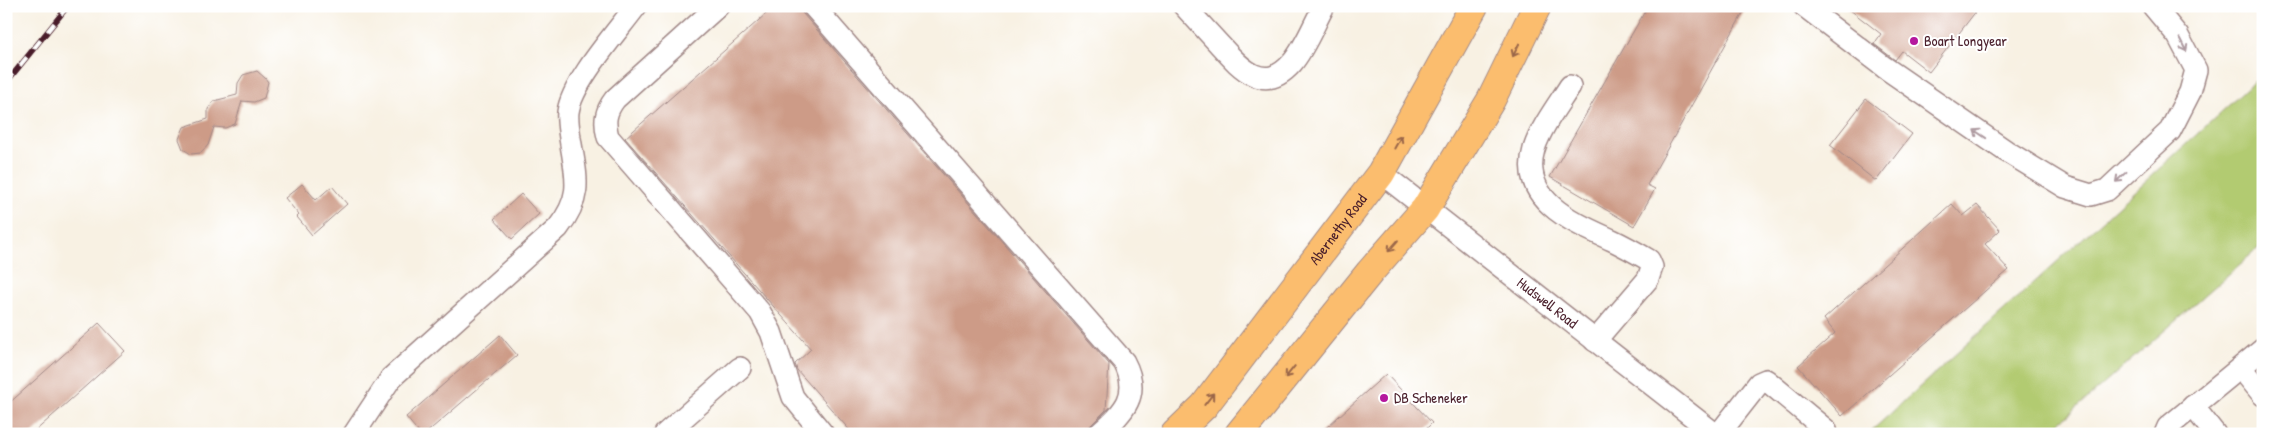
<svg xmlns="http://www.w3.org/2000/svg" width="2269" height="440" font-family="'Patrick Hand',sans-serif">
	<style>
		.green { fill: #b2cb71; stroke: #7e754e }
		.building { fill: #cd9b87 }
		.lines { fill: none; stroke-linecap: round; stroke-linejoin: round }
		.minor-casing { stroke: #a18887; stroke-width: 24 }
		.major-casing { stroke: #a18887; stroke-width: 30 }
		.minor { stroke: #fff; stroke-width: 21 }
		.major { stroke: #fbbd6e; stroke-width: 28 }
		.rail-casing { stroke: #4a1f2b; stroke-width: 5.5 }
		.rail { stroke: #fff; stroke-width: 4; stroke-dasharray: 11; stroke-linecap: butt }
		.oneway { stroke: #ae9aa0 }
		.oneway2 { stroke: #9a6649 }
		.poi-dot { fill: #b5179e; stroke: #fff; stroke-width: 2 }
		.labels { text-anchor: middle; stroke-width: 4; stroke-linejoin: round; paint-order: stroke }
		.poi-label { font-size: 15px; fill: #4a1f2b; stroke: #fff; text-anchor: start }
		.street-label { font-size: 15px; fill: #4a1f2b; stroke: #fff }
	</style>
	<rect width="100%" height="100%" fill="#fff"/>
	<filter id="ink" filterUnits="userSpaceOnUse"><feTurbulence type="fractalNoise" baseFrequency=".02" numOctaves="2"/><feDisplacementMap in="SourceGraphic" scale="10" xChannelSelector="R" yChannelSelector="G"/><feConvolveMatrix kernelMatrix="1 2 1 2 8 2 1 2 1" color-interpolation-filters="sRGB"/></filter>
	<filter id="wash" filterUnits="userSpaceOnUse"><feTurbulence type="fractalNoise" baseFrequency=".0096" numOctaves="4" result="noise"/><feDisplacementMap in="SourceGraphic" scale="20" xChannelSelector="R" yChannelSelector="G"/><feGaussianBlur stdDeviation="1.12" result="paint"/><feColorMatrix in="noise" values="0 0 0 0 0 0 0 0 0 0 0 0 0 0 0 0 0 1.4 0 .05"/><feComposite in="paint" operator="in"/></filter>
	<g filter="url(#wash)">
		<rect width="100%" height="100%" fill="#f8f1e3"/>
		<polygon class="green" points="2263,74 2263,244 2047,434 1868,434"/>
		<g id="blocks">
			<g class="building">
				<polygon points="775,6 796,6 1109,364 1106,410 1082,434 853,434 797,370 795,364 811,349 625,138"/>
				<polygon points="1648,6 1747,6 1647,185 1655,189 1634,226 1550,177"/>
				<polygon points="1845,6 1980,6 1929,72 1902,51 1895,60 1874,44 1881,34"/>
				<polygon points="257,71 265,78 268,82 264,98 254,102 242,101 235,124 225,128 214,127 208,145 201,153 191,154 183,149 179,139 184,127 208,119 208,109 214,101 237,95 238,83 243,75"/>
				<polygon points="1866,99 1912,134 1876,181 1830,145"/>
				<polygon points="302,184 316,200 332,186 347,204 312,235 297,217 299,215 285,198"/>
				<polygon points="521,194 539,214 512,239 494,219"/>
				<polygon points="1952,204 1963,216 1977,205 2000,230 1985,244 2009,270 1842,416 1798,366 1835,333 1824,319"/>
				<polygon points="99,323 125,351 32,434 6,434 6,406"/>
				<polygon points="500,335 517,355 425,434 420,434 406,417"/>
				<polygon points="1386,374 1432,423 1421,434 1319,434"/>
			</g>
		</g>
	</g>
	<g filter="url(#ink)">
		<use href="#blocks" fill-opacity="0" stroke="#a18887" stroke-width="1"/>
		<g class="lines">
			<defs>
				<g id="minor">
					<path d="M718,6L615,99C605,112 604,122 608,137L760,312L771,332L793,397L823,434"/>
					<path d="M813,6L1124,362C1142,396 1123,412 1099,434"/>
					<path d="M1184,6C1196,19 1207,31 1218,43C1239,66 1263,96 1292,63C1305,48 1314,24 1324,6"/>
					<polyline points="1804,6 1884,67 2006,151 2065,187 2091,195 2107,190 2170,131 2190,92 2196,70 2178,36 2153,6"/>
					<path d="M1570,86C1558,105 1541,127 1534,149C1519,201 1575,223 1612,240C1625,246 1637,253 1649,260L1652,267L1648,279L1595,341"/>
					<path id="s1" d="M1381,173L1715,434"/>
					<polyline points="2241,368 2263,395"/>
					<polyline points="2193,406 2215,434"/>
					<path d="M354,434L391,378L558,228C584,195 576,177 570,138C569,130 567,120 568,112C572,82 617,32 636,6"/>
					<polyline points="665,434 740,368"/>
					<polyline points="1719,434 1759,383 1766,380 1826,430 1827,434"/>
					<polyline points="2165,434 2168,427 2263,349"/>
				</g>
				<g id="major">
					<path id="s2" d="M1175,434L1204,406L1381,173L1474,6"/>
					<polyline points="1239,434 1370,272 1425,209 1491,100 1537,6"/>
				</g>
			</defs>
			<use href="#minor" class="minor-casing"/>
			<use href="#major" class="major-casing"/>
			<use href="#minor" class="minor"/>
			<use href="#major" class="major"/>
			<defs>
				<polyline id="rail" points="6,83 68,6"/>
			</defs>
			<use href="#rail" class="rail-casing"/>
			<use href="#rail" class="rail"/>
		</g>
		<defs><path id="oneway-shaft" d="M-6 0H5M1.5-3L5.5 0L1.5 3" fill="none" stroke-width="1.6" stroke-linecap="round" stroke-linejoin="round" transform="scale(1.25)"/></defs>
		<g class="oneway">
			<use href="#oneway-shaft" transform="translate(2183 45) rotate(63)"/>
			<use href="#oneway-shaft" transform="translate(1980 134) rotate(-146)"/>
			<use href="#oneway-shaft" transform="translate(2121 177) rotate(137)"/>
		</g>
		<g class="oneway2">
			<use href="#oneway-shaft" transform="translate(1516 50) rotate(116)"/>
			<use href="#oneway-shaft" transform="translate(1398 142) rotate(-61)"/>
			<use href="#oneway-shaft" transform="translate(1393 246) rotate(131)"/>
			<use href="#oneway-shaft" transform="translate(1290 372) rotate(129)"/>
			<use href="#oneway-shaft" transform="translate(1209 399) rotate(-52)"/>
		</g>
	</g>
	<g class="poi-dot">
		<circle cx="1914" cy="41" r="5"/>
		<circle cx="1384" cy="398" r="5"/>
	</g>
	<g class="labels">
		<g class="poi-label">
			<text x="1924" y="46">Boart Longyear</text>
			<text x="1394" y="403">DB Scheneker</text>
		</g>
		<g class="street-label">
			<text dy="5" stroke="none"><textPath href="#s2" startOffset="262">Abernethy Road</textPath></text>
			<text dy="5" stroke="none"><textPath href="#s1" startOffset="211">Hudswell Road</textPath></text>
		</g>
	</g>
	<rect width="2269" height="440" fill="none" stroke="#fff" stroke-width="25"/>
</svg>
